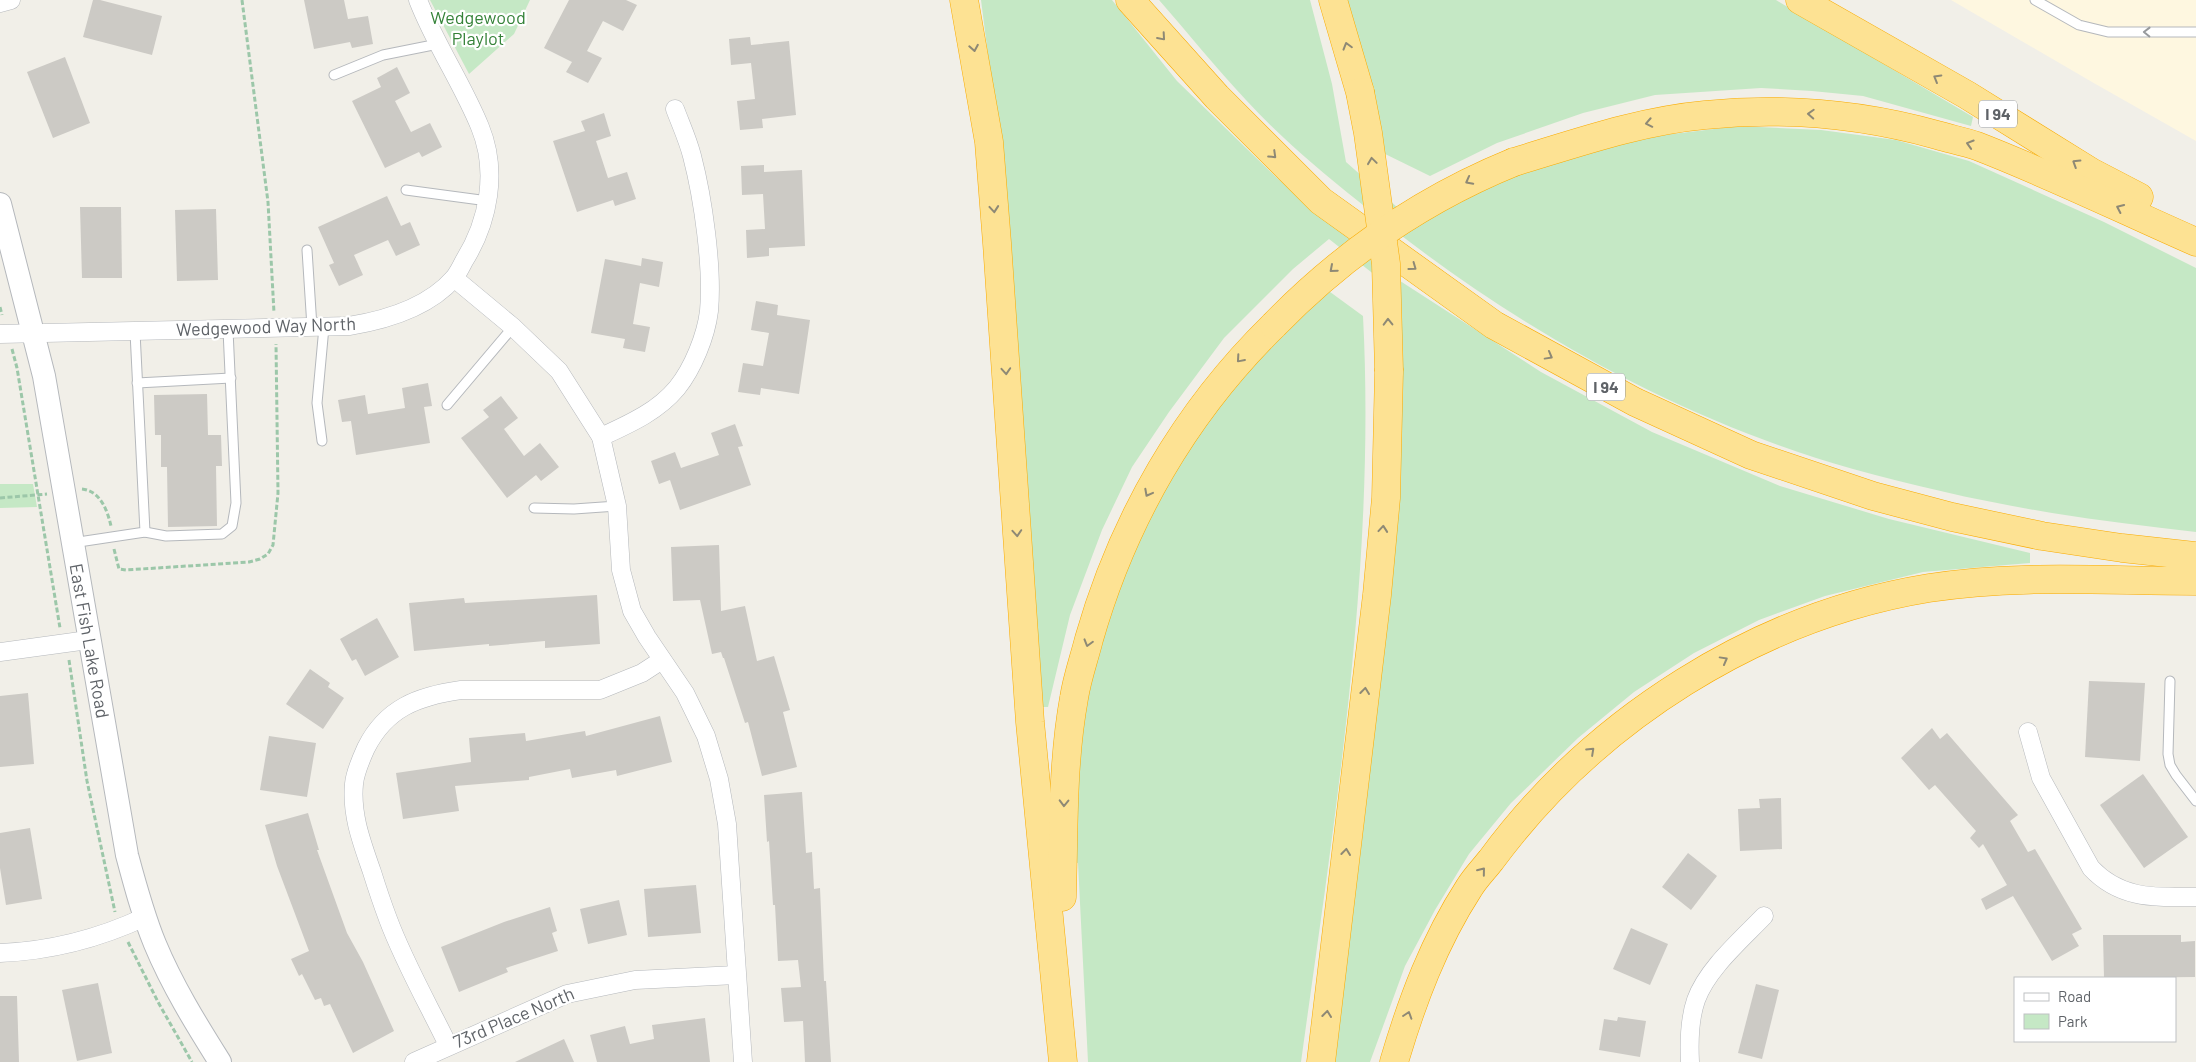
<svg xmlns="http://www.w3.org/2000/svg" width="2196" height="1062" font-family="Barlow,sans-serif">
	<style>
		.commercial { fill: #fef7e0 }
		.green { fill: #c5e8c5 }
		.building { fill: #cccac5 }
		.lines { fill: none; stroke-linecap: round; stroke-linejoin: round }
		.service-casing { stroke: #b5b8bc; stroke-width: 11 }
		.minor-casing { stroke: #b5b8bc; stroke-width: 19 }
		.tertiary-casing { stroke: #b5b8bc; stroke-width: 24 }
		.motorway-casing { stroke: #f9ab00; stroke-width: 29 }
		.path { stroke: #9cc7a9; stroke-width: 3; stroke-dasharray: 5 2.5; stroke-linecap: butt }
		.service { stroke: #fff; stroke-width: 9 }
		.minor { stroke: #fff; stroke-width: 18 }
		.tertiary { stroke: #fff; stroke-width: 22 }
		.motorway { stroke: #fde293; stroke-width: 28 }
		.motorway-bridge-casing { stroke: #f9ab00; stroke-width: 29; stroke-linecap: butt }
		.motorway-bridge { stroke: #fde293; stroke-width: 28 }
		.oneway { stroke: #979a9d }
		.oneway2 { stroke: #8e8975 }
		.labels { text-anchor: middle; stroke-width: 4.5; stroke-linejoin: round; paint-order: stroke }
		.shield { fill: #fff; stroke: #8f9295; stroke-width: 1 }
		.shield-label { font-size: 16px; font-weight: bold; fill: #5f6368 }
		.park-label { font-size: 18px; fill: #348238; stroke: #fff }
		.street-label { font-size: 18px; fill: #5f6368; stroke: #fff }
	</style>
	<rect width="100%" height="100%" fill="#f1efe8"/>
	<polygon class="commercial" points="1951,0 2196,0 2196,141 2092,82"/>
	<g class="green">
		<polygon points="430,0 530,0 514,34 469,74"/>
		<polygon points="981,0 1112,0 1177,81 1277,178 1394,277 1541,372 1652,432 1780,486 1889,519 2030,553 2030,563 1923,572 1825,596 1759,620 1694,653 1634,692 1578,738 1511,803 1469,854 1435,910 1405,966 1370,1062 1334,1062 1364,822 1392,572 1394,290 1329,239 1293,269 1224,338 1169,412 1132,467 1102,530 1070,615 1048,707 1039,707 997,125"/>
		<path d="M1159,0H1310L1332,84L1346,162L1415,223L1465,195L1563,156L1656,136L1739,126L1821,130L1896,140L1969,161L2104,222L2196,268V532C2148,526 2100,521 2052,513C1985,502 1918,487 1853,469C1672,418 1502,320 1358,201C1319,170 1280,137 1246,100C1216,68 1188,33 1159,0Z"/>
		<polygon points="1344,0 1776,0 1973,117 1971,126 1863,96 1812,91 1761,88 1655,95 1583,113 1497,143 1430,176 1379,151"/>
		<path d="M1326,289L1363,316C1376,566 1335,815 1301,1062H1088L1078,863L1072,862L1075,752L1093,661L1118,575L1169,476L1248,363Z"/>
		<polygon points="0,484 33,484 37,507 0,508"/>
	</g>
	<g class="building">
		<polygon points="93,0 100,0 162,16 152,55 83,37"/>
		<polygon points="304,0 344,0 348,19 368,16 373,44 352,48 350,42 314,49"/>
		<polygon points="569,0 626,0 637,5 623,31 603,21 587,51 602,58 588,83 566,72 572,62 544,48"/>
		<polygon points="750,37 751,45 789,41 796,115 762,119 763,128 740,130 737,101 755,99 751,63 731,65 729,39"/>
		<polygon points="65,57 90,123 53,138 27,72"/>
		<polygon points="397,67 410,93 395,101 411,132 430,123 442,147 422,157 419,152 385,168 352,101 381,87 377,78"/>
		<polygon points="604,113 611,136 596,141 608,178 627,172 636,199 615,206 613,200 577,212 553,141 585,131 581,121"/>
		<polygon points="764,165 764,172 802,170 805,246 769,248 769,256 747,258 746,230 765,229 763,194 742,195 741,166"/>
		<polygon points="387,196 401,226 410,222 420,245 396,256 388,240 354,255 363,275 339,286 329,265 334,263 318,227"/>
		<polygon points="80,207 121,207 122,278 82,278"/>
		<polygon points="216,209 218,280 177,281 175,210"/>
		<polygon points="642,258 663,262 659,287 640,283 633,324 650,327 645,352 623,348 625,339 591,333 605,259 641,266"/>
		<polygon points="756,301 778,305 777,315 810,320 799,394 761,388 760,395 738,392 743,363 763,366 769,333 751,330"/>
		<polygon points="428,383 432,406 424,407 430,443 356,455 351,421 342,422 338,400 365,395 368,414 405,408 402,388"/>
		<polygon points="207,394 208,435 221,435 222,466 216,466 217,526 168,527 167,467 161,467 161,435 155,435 154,395"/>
		<polygon points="501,396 518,418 504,429 524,456 540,443 559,467 541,481 536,475 507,498 461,438 489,417 483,410"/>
		<polygon points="735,424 743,446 738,447 751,485 680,510 670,480 659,484 651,461 675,452 681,468 719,455 711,433"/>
		<polygon points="719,545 721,611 745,606 757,661 774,656 790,710 783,712 797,767 762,776 748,722 745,723 724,658 723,658 721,652 712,654 700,600 673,601 671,547"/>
		<polygon points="597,595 600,644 545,648 545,641 489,646 489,644 414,651 409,603 464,598 465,603"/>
		<polygon points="377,618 399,657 365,676 356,659 352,661 340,639"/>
		<polygon points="310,669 330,683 328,687 344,698 323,729 286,704"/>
		<polygon points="2089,681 2145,683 2140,761 2085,757"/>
		<polygon points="28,693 34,764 0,767 0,696"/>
		<polygon points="660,716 672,762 617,776 616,770 572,778 570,769 529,777 529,780 455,786 459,811 403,819 396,773 471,762 469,738 525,733 526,741 585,731 586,736"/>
		<polygon points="1932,728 1940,739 1947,733 2018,815 2010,821 2028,852 2035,849 2082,929 2072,934 2079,946 2052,961 2013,896 1986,910 1981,899 2007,885 1983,844 1979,848 1970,838 1976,831 1935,785 1929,790 1901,758"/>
		<polygon points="269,736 316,743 307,797 260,790"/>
		<polygon points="2143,774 2188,837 2144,868 2100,805"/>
		<polygon points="802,792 806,853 812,852 814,889 820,888 824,981 826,981 831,1062 805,1062 803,1021 784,1022 781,988 801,987 798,960 778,961 775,905 773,905 769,841 767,842 764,795"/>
		<polygon points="1781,798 1782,849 1740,851 1738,809 1760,808 1759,799"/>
		<polygon points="308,813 319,850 317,850 347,933 363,962 394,1031 353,1053 330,1004 324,1006 321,998 315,1000 302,974 299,976 291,959 309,951 277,866 265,825"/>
		<polygon points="30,828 42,899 6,905 0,868 0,833"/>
		<polygon points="1688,853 1717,876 1691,910 1662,887"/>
		<polygon points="696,885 701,933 648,937 644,889"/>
		<polygon points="619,900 627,935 588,944 580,909"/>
		<polygon points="550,907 557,931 552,933 558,951 506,968 508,972 459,992 441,947 504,922"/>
		<polygon points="1631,928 1668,944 1650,985 1613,969"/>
		<polygon points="2103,935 2181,935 2181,942 2195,941 2195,977 2104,978"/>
		<polygon points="98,983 112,1053 77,1061 62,990"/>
		<polygon points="1756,984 1779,990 1762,1059 1738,1053"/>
		<polygon points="0,996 17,996 19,1062 0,1062"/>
		<polygon points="1618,1017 1646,1021 1640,1057 1599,1050 1604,1019 1617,1021"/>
		<polygon points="705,1018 710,1062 597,1062 590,1035 625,1026 630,1044 654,1039 652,1025"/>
		<polygon points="564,1039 574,1062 515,1062"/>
	</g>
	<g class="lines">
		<defs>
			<g id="service">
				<polyline points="2035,0 2079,25 2108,32 2196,32"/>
				<polyline points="334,75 383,55 438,44"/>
				<polyline points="406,190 488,201"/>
				<polyline points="307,250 312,327"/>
				<polyline points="137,383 231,378"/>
				<polyline points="447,405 513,327"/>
				<polyline points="322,441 317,403 324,327"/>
				<polyline points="534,508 574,509 617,506"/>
				<polyline points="145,532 166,536 222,534 232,526 236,503 228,330"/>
				<polyline points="72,543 145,532 135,332"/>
				<polyline points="2170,681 2168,754 2170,765 2176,775 2196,801"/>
			</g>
			<g id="minor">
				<polyline points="0,3 11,0"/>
				<polyline points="454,278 513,327 559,371 601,437 617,506 621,570 632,611 647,637 685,693 706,736 719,779 727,824 743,1062"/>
				<path d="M0,334L349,326C386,320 428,308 454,278C458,273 461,267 464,261C489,221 498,171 480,127C462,83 435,44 418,0"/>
				<path d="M601,437C629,424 657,412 677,388C693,368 706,336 709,311C713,268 703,198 692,156C688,140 681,125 675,109"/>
				<polyline points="0,652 88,640"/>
				<path d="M2028,732L2041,778L2091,868C2121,900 2156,897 2196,897"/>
				<path d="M0,953C49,951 100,938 145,917"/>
				<path d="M448,1045C428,1004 404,962 388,919C382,903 377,888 372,872C362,843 351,815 354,784C355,772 361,759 366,748C386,708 418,696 461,690H600L642,673L662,660"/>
				<polyline points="414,1062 567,994 635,980 736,975"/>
				<path d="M1690,1062C1689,1042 1689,1020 1696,1000C1707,969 1741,940 1764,916"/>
			</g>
			<path id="tertiary" d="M0,204L44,376L127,855C135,885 143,915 155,944C172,985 196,1024 220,1062"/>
			<g id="motorway">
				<polyline points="964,0 989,142 997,243 1030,722 1063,1062"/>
				<polyline points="1130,0 1217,97 1321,201 1494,325 1635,402 1751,455 1873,496 1952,517 2042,536 2122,548 2196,556"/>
				<polyline points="1333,0 1360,92"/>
				<polyline points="1800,0 1967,95 2091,172 2139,197"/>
				<path d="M1514,162C1577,143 1639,121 1705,115C1783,107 1862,114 1937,135C1951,139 1965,142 1977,146C2052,175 2123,210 2196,242"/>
				<path d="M1062,897C1064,830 1062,764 1074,698C1077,678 1084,659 1089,639C1123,520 1185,412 1274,325"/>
				<polyline points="1321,1062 1377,595 1386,498 1389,371"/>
				<path d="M1394,1062C1412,1001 1434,942 1469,888C1475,878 1484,869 1491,860C1594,720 1757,616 1929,588C2018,574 2107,581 2196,581"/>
			</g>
		</defs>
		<use href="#service" class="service-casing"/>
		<use href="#minor" class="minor-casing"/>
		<use href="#tertiary" class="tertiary-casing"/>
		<use href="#motorway" class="motorway-casing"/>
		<g class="path">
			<polyline points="242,0 268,202 274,313"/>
			<polyline points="0,307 2,315"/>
			<polyline points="12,349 17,368 60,628"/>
			<path d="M82,489C100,491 107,509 111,526"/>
			<polyline points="0,498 47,494"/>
			<polyline points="114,549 119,569 126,570 249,562 260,559 268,554 273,545 278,493 276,344"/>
			<polyline points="69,660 87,781 115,912"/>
			<polyline points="128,942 158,1002 192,1062"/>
		</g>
		<use href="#service" class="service"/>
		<use href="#minor" class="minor"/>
		<use href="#tertiary" class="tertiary"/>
		<use href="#motorway" class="motorway"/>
		<defs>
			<g id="motorway-bridge">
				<polyline points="1360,92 1368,133 1386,264 1389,371"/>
				<path d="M1274,325C1343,254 1423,199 1514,162"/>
			</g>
		</defs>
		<use href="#motorway-bridge" class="motorway-bridge-casing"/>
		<use href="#motorway-bridge" class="motorway-bridge"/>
	</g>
	<defs><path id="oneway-chevron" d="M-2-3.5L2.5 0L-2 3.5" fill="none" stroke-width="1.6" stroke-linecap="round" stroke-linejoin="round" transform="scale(1.25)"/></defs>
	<use class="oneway" href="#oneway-chevron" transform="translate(2147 32) rotate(-179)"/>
	<g class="oneway2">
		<use href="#oneway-chevron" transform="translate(1162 37) rotate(49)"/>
		<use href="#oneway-chevron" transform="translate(1347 46) rotate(-106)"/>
		<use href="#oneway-chevron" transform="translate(974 48) rotate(80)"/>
		<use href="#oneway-chevron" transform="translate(1937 78) rotate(-150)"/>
		<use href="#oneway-chevron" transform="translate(1811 114) rotate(-177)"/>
		<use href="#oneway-chevron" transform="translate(1649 123) rotate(169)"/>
		<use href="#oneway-chevron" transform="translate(1970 144) rotate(-163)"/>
		<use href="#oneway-chevron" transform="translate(1273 155) rotate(44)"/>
		<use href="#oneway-chevron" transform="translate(1372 161) rotate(-98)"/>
		<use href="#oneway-chevron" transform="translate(2076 163) rotate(-148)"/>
		<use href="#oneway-chevron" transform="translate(1469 181) rotate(152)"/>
		<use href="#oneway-chevron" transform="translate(2120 208) rotate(-155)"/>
		<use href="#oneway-chevron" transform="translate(994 209) rotate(85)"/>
		<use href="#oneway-chevron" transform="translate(1413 267) rotate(36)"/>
		<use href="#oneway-chevron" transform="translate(1333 269) rotate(139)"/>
		<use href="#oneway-chevron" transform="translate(1388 322) rotate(-91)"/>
		<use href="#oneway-chevron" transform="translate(1549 356) rotate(29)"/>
		<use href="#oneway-chevron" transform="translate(1240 359) rotate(131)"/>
		<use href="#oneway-chevron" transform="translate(1006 371) rotate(86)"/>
		<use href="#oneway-chevron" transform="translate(1148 493) rotate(118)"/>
		<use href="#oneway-chevron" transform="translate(1383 529) rotate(-85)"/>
		<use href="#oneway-chevron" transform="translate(1017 533) rotate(86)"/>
		<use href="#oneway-chevron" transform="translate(1088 643) rotate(106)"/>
		<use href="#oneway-chevron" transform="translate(1724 660) rotate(-29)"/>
		<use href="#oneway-chevron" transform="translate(1365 691) rotate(-83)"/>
		<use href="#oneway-chevron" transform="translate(1591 751) rotate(-43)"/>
		<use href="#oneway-chevron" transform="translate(1064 803) rotate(91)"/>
		<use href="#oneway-chevron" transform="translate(1346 852) rotate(-83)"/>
		<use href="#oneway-chevron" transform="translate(1482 871) rotate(-51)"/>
		<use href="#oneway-chevron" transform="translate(1327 1014) rotate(-83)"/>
		<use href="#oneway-chevron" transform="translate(1408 1015) rotate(-72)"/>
	</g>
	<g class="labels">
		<g class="shield">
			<rect x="1979" y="100.5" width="38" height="27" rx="4"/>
			<rect x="1587" y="373.5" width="38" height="27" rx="4"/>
		</g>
		<g class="shield-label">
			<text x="1998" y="120">I 94</text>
			<text x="1606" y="393">I 94</text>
		</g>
		<g class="park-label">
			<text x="478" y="24">Wedgewood<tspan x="478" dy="21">Playlot</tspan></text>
		</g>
		<g class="street-label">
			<text transform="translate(266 327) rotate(-2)" y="6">Wedgewood Way North</text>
			<text transform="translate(89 641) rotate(80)" y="6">East Fish Lake Road</text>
			<text transform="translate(514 1018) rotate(-23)" y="6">73rd Place North</text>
		</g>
	</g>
	<rect x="2014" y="977" width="162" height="65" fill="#ffffff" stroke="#bfc1c3"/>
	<rect x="2024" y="993" width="25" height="8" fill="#ffffff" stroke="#bfc1c3"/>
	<text x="2058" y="1002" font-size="15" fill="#5f6368">Road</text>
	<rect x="2024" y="1014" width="25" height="15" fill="#c5e8c5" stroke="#bfc1c3"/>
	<text x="2058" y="1027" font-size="15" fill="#5f6368">Park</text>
</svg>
